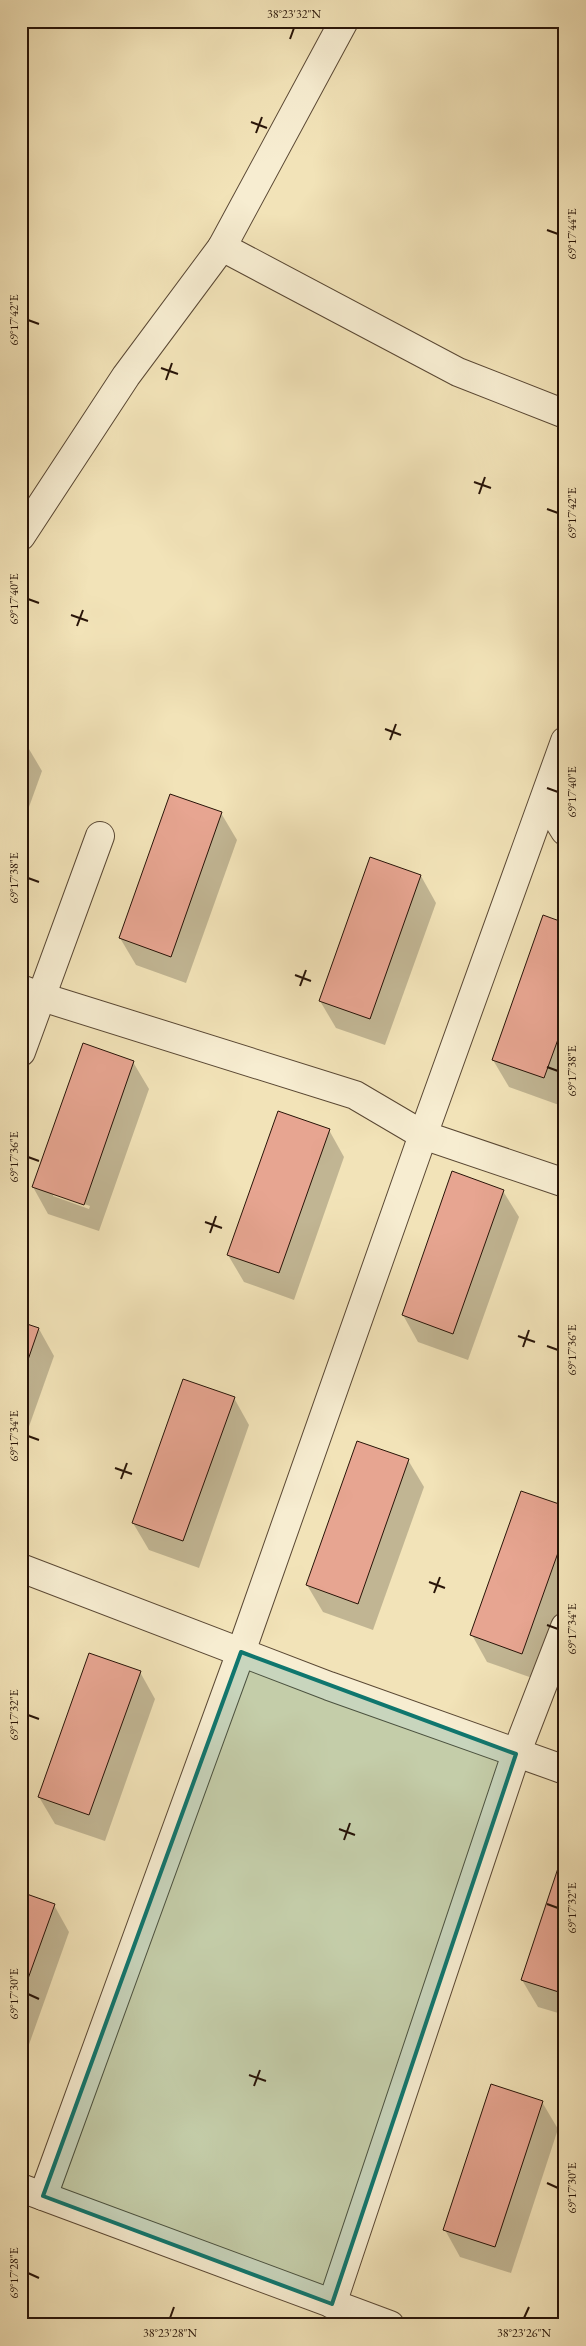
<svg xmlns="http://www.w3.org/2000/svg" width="586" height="2346" font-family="'EB Garamond',serif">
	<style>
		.shadow { fill: #0003; fill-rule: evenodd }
		.building { fill: #e7a591; stroke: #281408 }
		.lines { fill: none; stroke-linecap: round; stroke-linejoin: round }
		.minor-casing { stroke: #5a4834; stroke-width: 30 }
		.minor { stroke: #f7edd1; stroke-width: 28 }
		.marked { fill: #0f766e; fill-opacity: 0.2; stroke: #0f766e; stroke-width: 4; stroke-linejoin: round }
		.ticks { fill: none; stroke: #281408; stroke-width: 2 }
		.neatline { fill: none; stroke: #281408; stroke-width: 2 }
		.ticks-label { font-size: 12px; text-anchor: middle; fill: #281408 }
	</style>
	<rect width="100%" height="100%" fill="#f2e3b8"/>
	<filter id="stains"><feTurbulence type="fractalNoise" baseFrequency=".004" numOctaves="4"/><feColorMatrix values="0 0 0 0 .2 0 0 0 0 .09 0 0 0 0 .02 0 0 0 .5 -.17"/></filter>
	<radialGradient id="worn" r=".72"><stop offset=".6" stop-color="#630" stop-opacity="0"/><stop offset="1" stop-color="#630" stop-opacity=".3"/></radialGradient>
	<g class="shadow">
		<polygon points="21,742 26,744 42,771 21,829"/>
		<polygon points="221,813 237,840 186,983 136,965 120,938"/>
		<polygon points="421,876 436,903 385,1045 336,1028 320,1001"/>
		<polygon points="565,924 565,1089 559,1105 509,1087 493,1060"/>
		<path d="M133,1062L149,1089L99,1231L48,1214L33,1187ZM53,1193L90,1206L89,1209L53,1196Z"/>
		<polygon points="329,1130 344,1157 294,1300 244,1282 228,1255"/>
		<polygon points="453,1173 503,1191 519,1217 468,1360 418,1342 403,1315"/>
		<polygon points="21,1323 39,1329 54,1356 21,1449"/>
		<polygon points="234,1398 249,1425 199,1568 149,1550 133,1523"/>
		<polygon points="408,1460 424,1487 373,1630 323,1612 307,1585"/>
		<polygon points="565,1507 565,1602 538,1680 487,1662 472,1635"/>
		<polygon points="140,1672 155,1699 105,1841 55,1824 39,1797"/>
		<polygon points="565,1851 565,2015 538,2007 522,1980"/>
		<polygon points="21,1894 54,1905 69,1932 21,2067"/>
		<polygon points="542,2102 558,2129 511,2273 460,2257 445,2230"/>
	</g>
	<g class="building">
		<polygon points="21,741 27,743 21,760"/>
		<polygon points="170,794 222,812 171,957 119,938"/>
		<polygon points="370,857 421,875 370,1019 319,1001"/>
		<polygon points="543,915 565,923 565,1020 544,1078 492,1060"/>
		<polygon points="83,1043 134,1061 84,1205 32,1187"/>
		<polygon points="278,1111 330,1129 279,1273 227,1255"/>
		<polygon points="452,1171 504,1190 453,1334 402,1315"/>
		<polygon points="21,1322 39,1328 21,1380"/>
		<polygon points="183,1379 235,1397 183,1541 132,1523"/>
		<polygon points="357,1441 409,1459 358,1604 306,1585"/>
		<polygon points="521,1491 565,1506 565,1533 522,1654 470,1635"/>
		<polygon points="89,1653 141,1671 89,1815 38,1797"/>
		<polygon points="565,1847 565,1994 521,1980"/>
		<polygon points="21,1892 55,1904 21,1998"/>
		<polygon points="491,2084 543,2101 495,2247 443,2230"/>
	</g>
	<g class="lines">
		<defs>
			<g id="minor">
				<polyline points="344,21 222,247 458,372 565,414"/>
				<polyline points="21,536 126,376 222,247"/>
				<polyline points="545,799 565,831"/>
				<polyline points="21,989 42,997 355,1095 423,1135 565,1183"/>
				<polyline points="21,1052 100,836"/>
				<polyline points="21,1568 329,1686 565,1770"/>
				<polyline points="21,2188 390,2325"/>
				<polyline points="43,2196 241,1652 423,1135 565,741"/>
				<polyline points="332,2304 516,1754 565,1627"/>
			</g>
		</defs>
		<use href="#minor" class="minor-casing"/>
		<use href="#minor" class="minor"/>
	</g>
	<path class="marked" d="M241,1652L516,1754L332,2304L43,2196Z"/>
	<path class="ticks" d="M290,39L294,28M251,122L267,128M256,133L262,117M547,230L558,234M28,320L39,324M161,368L178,374M166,380L172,363M474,482L491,488M479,494L485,477M547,509L558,513M28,599L39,603M71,615L88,621M77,626L83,610M385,729L401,735M390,740L396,724M547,788L558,792M28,878L39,882M295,975L311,981M300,986L306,970M547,1067L558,1071M28,1157L39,1161M205,1222L222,1228M210,1233L216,1216M518,1336L535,1342M547,1346L558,1350M523,1347L529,1330M28,1436L39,1440M115,1468L132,1474M121,1479L127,1463M429,1582L445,1588M434,1593L440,1577M547,1625L558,1629M28,1715L39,1719M339,1829L355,1835M344,1840L350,1823M547,1904L558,1908M28,1994L39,1999M249,2075L266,2081M254,2086L260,2070M547,2183L558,2188M28,2273L39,2278M170,2318L174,2307M524,2318L529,2307"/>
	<rect width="586" height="2346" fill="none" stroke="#f2e3b8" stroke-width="55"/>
	<rect x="28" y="28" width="530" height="2290" class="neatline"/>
	<g class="ticks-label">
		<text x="294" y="18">38°23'32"N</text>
		<text transform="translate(572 234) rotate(-90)" y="4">69°17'44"E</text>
		<text transform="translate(14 320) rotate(-90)" y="4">69°17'42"E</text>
		<text transform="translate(572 513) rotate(-90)" y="4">69°17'42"E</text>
		<text transform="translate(14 599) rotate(-90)" y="4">69°17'40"E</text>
		<text transform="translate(572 792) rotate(-90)" y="4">69°17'40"E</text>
		<text transform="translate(14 878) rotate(-90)" y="4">69°17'38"E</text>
		<text transform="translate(572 1071) rotate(-90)" y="4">69°17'38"E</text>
		<text transform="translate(14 1157) rotate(-90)" y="4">69°17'36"E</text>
		<text transform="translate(572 1350) rotate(-90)" y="4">69°17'36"E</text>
		<text transform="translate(14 1436) rotate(-90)" y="4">69°17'34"E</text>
		<text transform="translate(572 1629) rotate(-90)" y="4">69°17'34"E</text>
		<text transform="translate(14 1715) rotate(-90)" y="4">69°17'32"E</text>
		<text transform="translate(572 1908) rotate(-90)" y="4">69°17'32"E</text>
		<text transform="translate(14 1994) rotate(-90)" y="4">69°17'30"E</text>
		<text transform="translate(572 2188) rotate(-90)" y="4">69°17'30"E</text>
		<text transform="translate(14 2273) rotate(-90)" y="4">69°17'28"E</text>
		<text x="170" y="2337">38°23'28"N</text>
		<text x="524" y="2337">38°23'26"N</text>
	</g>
	<rect width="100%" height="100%" filter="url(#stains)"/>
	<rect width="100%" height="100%" fill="url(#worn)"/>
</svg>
